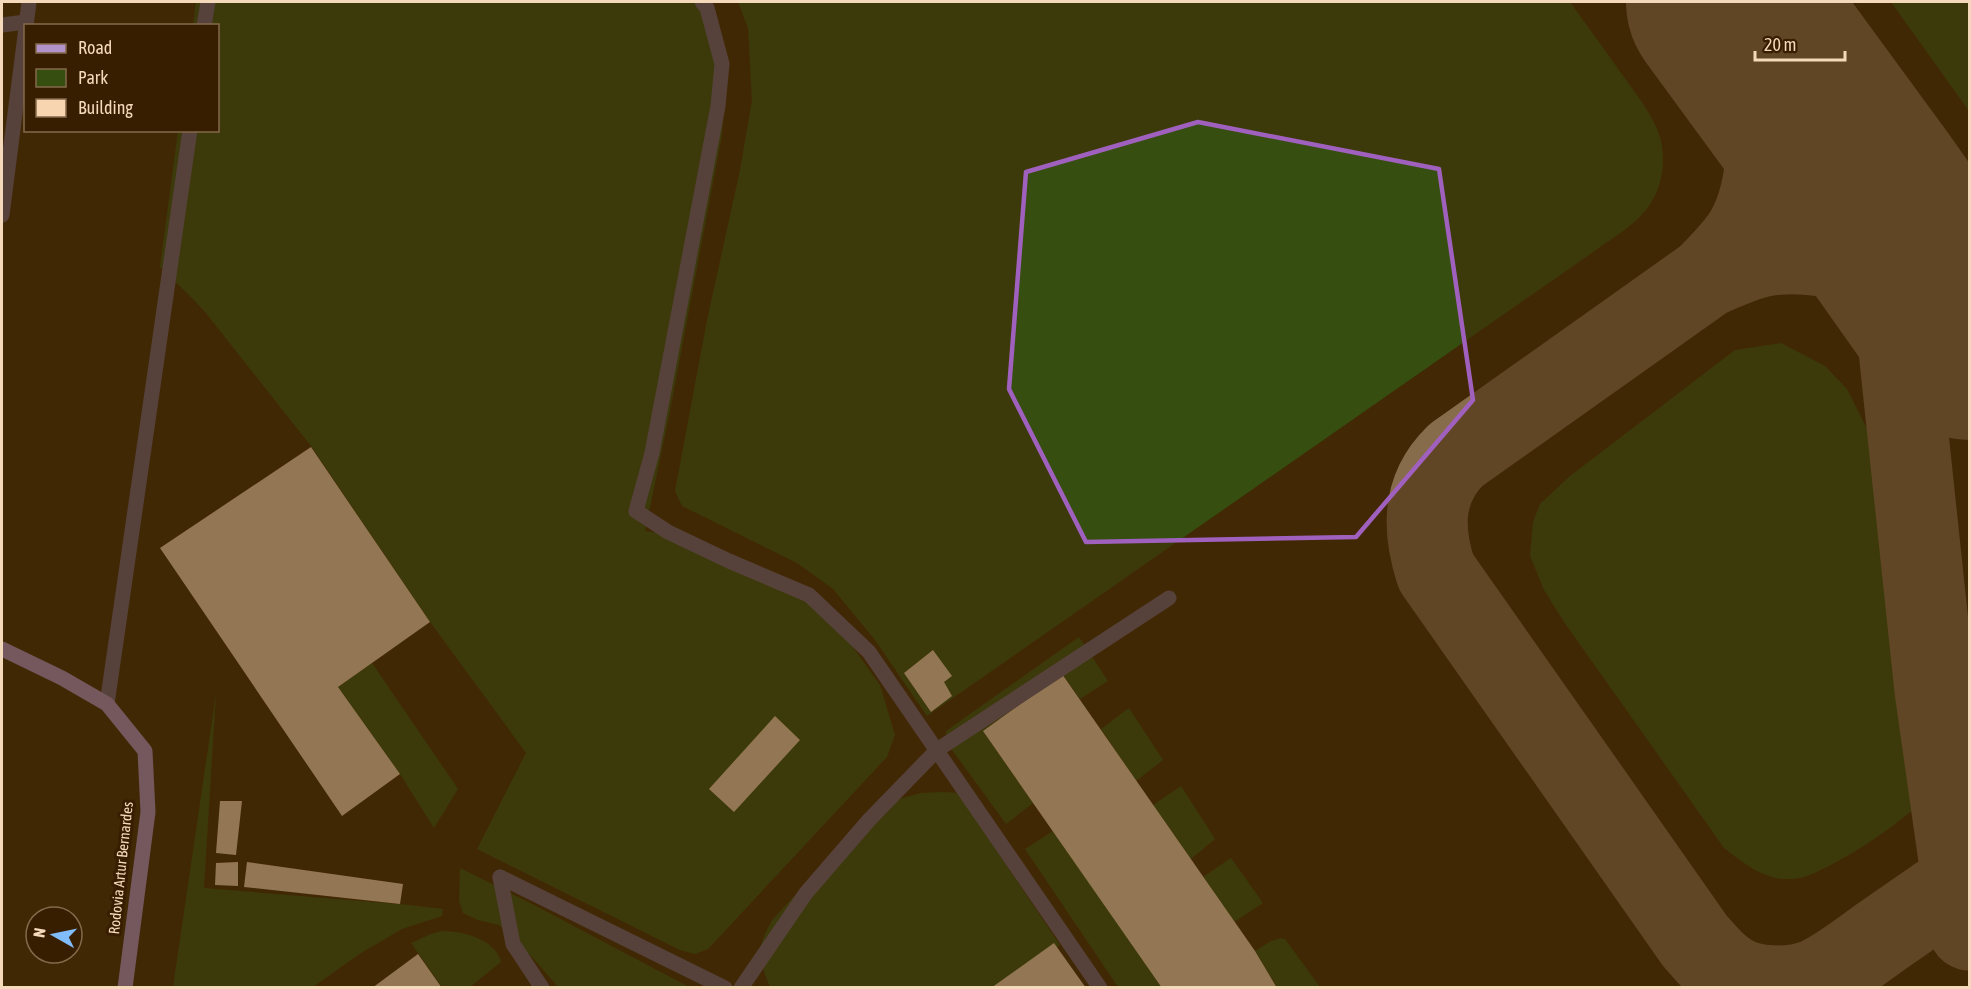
<svg xmlns="http://www.w3.org/2000/svg" width="1971" height="989" font-family="'Asap Condensed',sans-serif">
	<style>
		.green { fill: #364f10 }
		.lines { fill: none; stroke-linecap: round; stroke-linejoin: round }
		.taxiway { stroke: #866c4b; stroke-width: 81 }
		.runway { stroke: #866c4b; stroke-width: 202 }
		.building { fill: #f7d5b1 }
		.lane { stroke: #70617d; stroke-width: 15 }
		.street { stroke: #70617d; stroke-width: 15 }
		.primary { stroke: #b192ca; stroke-width: 15 }
		.marked { fill: none; stroke: #a060be; stroke-width: 4.5; stroke-linejoin: round }
		.labels { text-anchor: middle; stroke-width: 6; stroke-linejoin: round; paint-order: stroke }
		.street-label { font-size: 15px; fill: #f5d9bb; stroke: #381e00 }
	</style>
	<rect width="100%" height="100%" fill="#422805"/>
	<g class="green">
		<polygon points="196,2 705,2 725,96 722,135 669,416 645,531 681,536 797,594 840,629 880,685 895,735 887,757 708,949 695,954 680,950 477,849 526,753 428,619 311,446 205,312 191,297 160,267 178,131 218,130 218,26 193,25"/>
		<path d="M738,2H1570C1587,25 1604,49 1621,73C1634,91 1649,110 1658,131C1667,154 1664,185 1649,206C1635,226 1609,240 1589,255L927,716L875,640L833,589L797,563L682,506L675,491L707,320L740,170L752,100L748,28Z"/>
		<polygon points="1891,2 1969,2 1969,111"/>
		<path d="M1781,343L1825,366L1847,389L1867,429L1918,805C1893,829 1836,866 1804,877C1797,879 1783,880 1776,878C1756,874 1740,860 1724,848L1564,622L1544,590L1530,556L1533,522L1540,504L1570,476L1735,350Z"/>
		<polygon points="1079,637 1108,681 1080,699 1062,674 983,731 1033,803 1006,824 947,743 946,731"/>
		<polygon points="372,663 458,789 434,828 400,774 338,687"/>
		<polygon points="216,694 204,888 410,905 443,909 442,916 402,929 361,953 313,987 173,987"/>
		<polygon points="1129,708 1163,760 1136,781 1101,729"/>
		<polygon points="1181,786 1215,839 1191,859 1153,805"/>
		<path d="M942,792L958,793L1060,945L1002,988L770,987C758,958 756,947 773,919L861,823L899,799L921,793Z"/>
		<polygon points="1053,831 1162,987 1118,987 1025,849"/>
		<polygon points="1231,858 1263,903 1234,922 1203,877"/>
		<polygon points="460,868 536,906 689,987 558,987 532,957 499,925 478,920 463,913 459,901"/>
		<path d="M442,931C463,931 495,939 501,962L470,987H442L411,943L431,934Z"/>
		<polygon points="1281,938 1285,939 1320,987 1277,987 1255,951 1271,941"/>
	</g>
	<g class="lines">
		<g class="taxiway">
			<polyline points="1866,192 1883,224 1888,246 1935,690 1969,930"/>
			<path d="M1707,277C1720,263 1736,248 1746,231C1774,183 1768,108 1765,54"/>
			<path d="M1957,322C1950,314 1944,304 1935,298C1894,267 1815,247 1764,256C1744,260 1726,269 1707,277L1456,455C1422,488 1422,529 1436,572L1695,941C1705,952 1715,965 1728,973C1751,989 1791,989 1817,979C1840,968 1861,951 1882,936C1911,916 1940,896 1970,875"/>
		</g>
		<polyline class="runway" points="1727,2 1866,192 1970,339"/>
	</g>
	<g class="building">
		<polygon points="311,447 430,622 338,687 400,774 342,816 160,548"/>
		<polygon points="933,650 952,676 944,682 952,696 931,712 904,673"/>
		<polygon points="1062,674 1255,951 1277,988 1162,988 983,731"/>
		<polygon points="775,716 800,740 734,812 709,789"/>
		<polygon points="220,801 242,801 236,855 216,853"/>
		<polygon points="238,862 238,886 215,885 216,863"/>
		<polygon points="247,862 403,884 400,904 244,887"/>
		<polygon points="1054,943 1086,988 991,988"/>
		<polygon points="418,954 442,988 372,988"/>
	</g>
	<g class="lines">
		<g class="lane">
			<polyline points="702,2 707,8 722,64 718,106 652,453 636,511 668,532 729,561 809,595 869,652 1100,988"/>
			<polyline points="204,26 208,2"/>
			<polyline points="107,704 190,130"/>
			<polyline points="500,877 725,988"/>
			<polyline points="500,877 513,944 542,988"/>
			<polyline points="741,988 806,893 869,820 937,750 1169,598"/>
		</g>
		<g class="street">
			<polyline points="2,25 26,22"/>
			<polyline points="26,26 29,2"/>
			<polyline points="2,215 26,28"/>
		</g>
		<polyline class="primary" points="2,649 62,678 107,704 145,751 148,812 125,988"/>
	</g>
	<path d="M0 0H1971V989H0ZM1198,122L1439,169L1473,400L1356,537L1086,542L1009,389L1026,172Z" fill="#422805" fill-opacity=".55" fill-rule="evenodd"/>
	<path class="marked" d="M1198,122L1439,169L1473,400L1356,537L1086,542L1009,389L1026,172Z"/>
	<g class="labels">
		<g class="street-label">
			<text transform="translate(121 868) rotate(-84)" y="5">Rodovia Artur Bernardes</text>
		</g>
	</g>
	<rect width="1971" height="989" fill="none" stroke="#f5d9bb" stroke-width="6"/>
	<rect x="24" y="24" width="195" height="108" fill="#381e00" stroke="#84694b" stroke-width="1.5"/>
	<rect x="36" y="44" width="30" height="9" fill="#b192ca" stroke="#84694b" stroke-width="1.5"/>
	<text x="78" y="54" font-size="18" fill="#f5d9bb">Road</text>
	<rect x="36" y="69" width="30" height="18" fill="#364f10" stroke="#84694b" stroke-width="1.5"/>
	<text x="78" y="84" font-size="18" fill="#f5d9bb">Park</text>
	<rect x="36" y="99" width="30" height="18" fill="#f7d5b1" stroke="#84694b" stroke-width="1.5"/>
	<text x="78" y="114" font-size="18" fill="#f5d9bb">Building</text>
	<g transform="translate(54 935) rotate(279)"><circle r="28" fill="#381e00" stroke="#84694b" stroke-width="1.5"/>
	<path d="M0-4.5L10 22L0 15L-10 22Z" fill="#80bdfa"/>
	<text y="-9" font-size="16" font-weight="bold" text-anchor="middle" fill="#f5d9bb">N</text>
	</g>
	<path d="M1755 51v9h90v-9" fill="none" stroke="#f5d9bb" stroke-width="3"/>
	<text x="1764" y="51" font-size="18" fill="#f5d9bb" stroke="#381e00" stroke-width="4.5" paint-order="stroke">20 m</text>
</svg>
